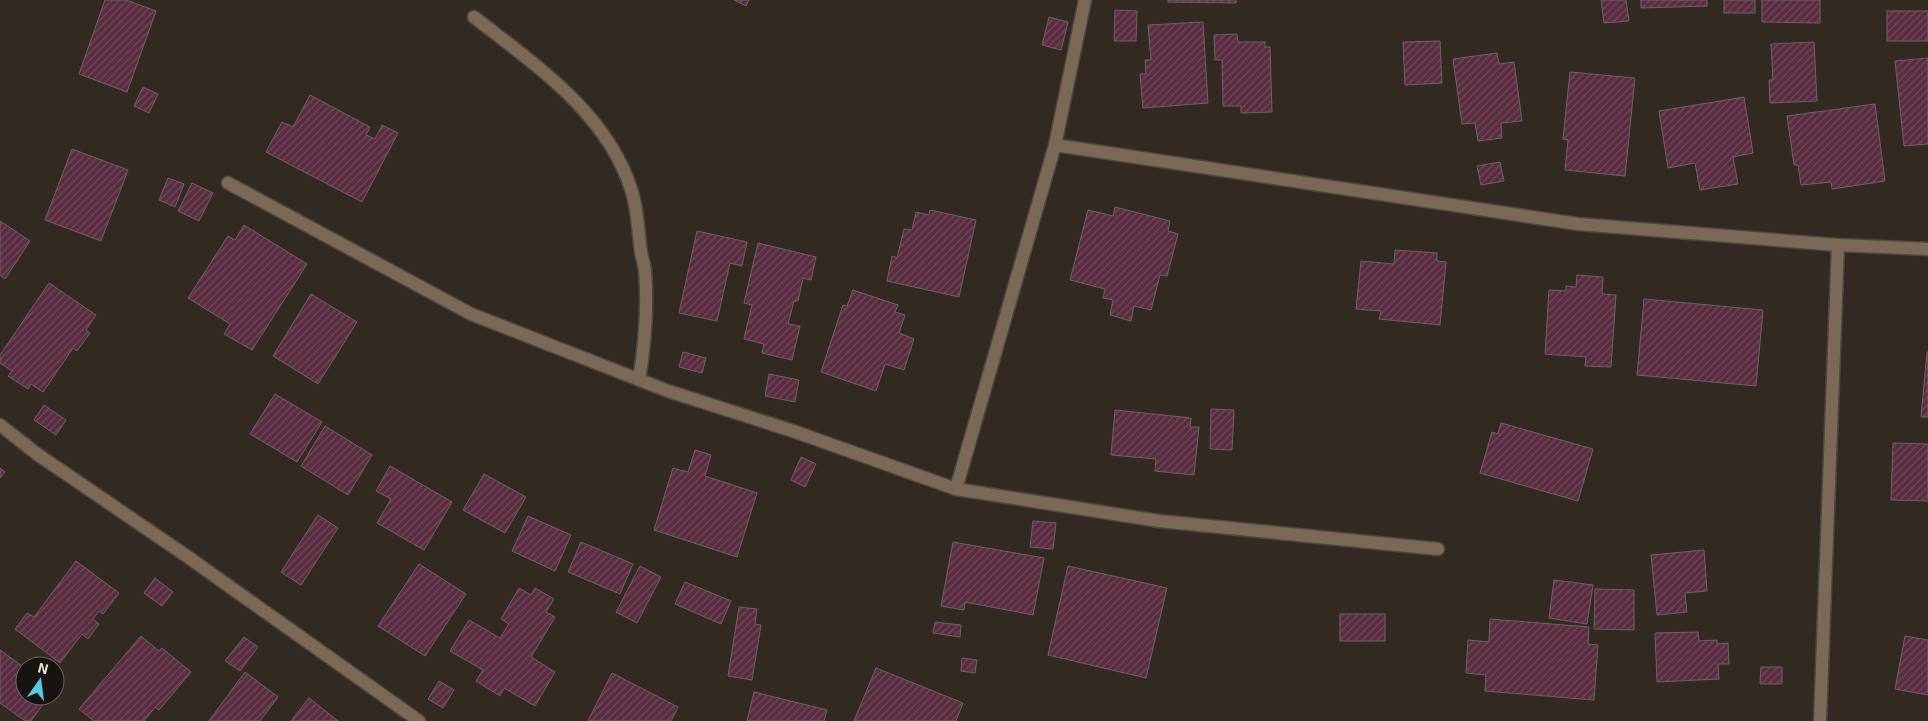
<svg xmlns="http://www.w3.org/2000/svg" width="1928" height="721" font-family="'Exo 2',sans-serif">
	<style>
		.building { fill: url(#building-hatch); stroke: #716268 }
		.lines { fill: none; stroke-linecap: round; stroke-linejoin: round }
		.minor-casing { stroke: #4f473e; stroke-width: 15 }
		.minor { stroke: #7a6959; stroke-width: 12 }
	</style>
	<defs>
		<pattern id="building-hatch" width="6" height="6" patternUnits="userSpaceOnUse" patternTransform="scale(1.25)"><rect width="6" height="6" fill="#5a2c40"/><path d="M-1 1l2-2M0 6l6-6M5 7l2-2" fill="none" stroke="#724a5b"/></pattern>
	</defs>
	<rect width="100%" height="100%" fill="#322a20"/>
	<g class="building">
		<polygon points="105,0 126,0 156,11 127,92 79,74"/>
		<polygon points="734,0 749,0 746,6"/>
		<polygon points="1168,0 1236,0 1236,3 1168,2"/>
		<polygon points="1601,0 1626,0 1629,21 1604,23"/>
		<polygon points="1641,0 1707,0 1707,6 1641,8"/>
		<rect x="1724" y="0" width="31" height="13"/>
		<polygon points="1762,0 1820,0 1820,23 1762,22"/>
		<polygon points="1115,10 1137,11 1136,41 1114,41"/>
		<rect x="1887" y="11" width="41" height="30"/>
		<polygon points="1049,17 1068,22 1061,50 1042,45"/>
		<polygon points="1203,22 1208,103 1143,108 1140,74 1146,74 1145,60 1151,60 1148,25"/>
		<polygon points="1237,34 1238,42 1265,42 1265,47 1270,47 1272,112 1241,113 1241,106 1223,106 1222,60 1215,60 1214,35"/>
		<polygon points="1440,41 1442,83 1405,85 1403,42"/>
		<polygon points="1814,42 1817,101 1770,103 1769,80 1773,80 1771,44"/>
		<polygon points="1497,53 1499,64 1514,62 1522,121 1501,123 1502,138 1478,141 1475,123 1462,124 1453,59"/>
		<polygon points="1928,58 1928,144 1904,146 1895,61"/>
		<polygon points="1570,72 1635,78 1625,176 1565,170 1568,140 1563,139"/>
		<polygon points="143,87 158,94 149,113 134,106"/>
		<polygon points="310,95 370,127 366,135 375,139 382,125 398,133 362,202 266,152 282,122 293,127"/>
		<polygon points="1744,97 1753,153 1733,157 1738,184 1700,190 1695,163 1668,168 1659,111"/>
		<polygon points="1875,104 1885,181 1832,189 1831,182 1801,185 1798,165 1794,165 1787,116"/>
		<polygon points="72,149 128,170 101,241 45,220"/>
		<polygon points="1500,162 1504,181 1481,185 1477,166"/>
		<polygon points="168,178 184,184 175,207 159,200"/>
		<polygon points="192,183 213,193 199,221 178,211"/>
		<polygon points="1115,207 1170,221 1168,231 1178,234 1167,276 1160,275 1151,310 1134,306 1131,321 1110,315 1113,300 1103,298 1105,289 1070,280 1088,210 1113,216"/>
		<polygon points="930,210 976,220 959,297 887,281 892,256 897,258 904,229 912,230 916,212 929,215"/>
		<polygon points="0,221 30,241 5,279 0,275"/>
		<polygon points="244,225 307,264 252,350 224,334 230,324 188,298 228,236 235,240"/>
		<polygon points="697,231 747,242 742,266 730,263 717,321 679,313"/>
		<polygon points="758,243 816,257 811,280 803,278 798,301 794,301 788,324 800,326 792,360 762,353 764,344 744,339 752,305 744,303"/>
		<polygon points="1395,250 1437,253 1437,261 1446,262 1440,325 1379,319 1381,311 1356,309 1361,261 1394,264"/>
		<polygon points="1577,275 1603,277 1602,294 1616,295 1611,367 1585,366 1586,357 1545,354 1549,290 1566,291 1566,286 1576,287"/>
		<polygon points="49,283 96,315 86,330 90,333 77,351 73,348 43,392 31,384 28,389 8,376 12,371 0,363 0,355"/>
		<polygon points="853,290 898,305 895,312 905,315 899,333 914,339 904,370 885,364 876,391 821,372 843,305 847,306"/>
		<polygon points="311,294 357,322 318,384 273,356"/>
		<polygon points="1644,299 1763,310 1756,386 1637,375"/>
		<polygon points="683,352 706,358 702,373 679,367"/>
		<polygon points="1927,352 1928,352 1928,417 1921,417"/>
		<polygon points="769,374 799,380 795,402 765,396"/>
		<polygon points="275,394 322,422 297,462 250,434"/>
		<polygon points="44,405 66,420 56,435 34,420"/>
		<polygon points="1211,409 1234,410 1232,450 1210,449"/>
		<polygon points="1115,410 1191,418 1190,427 1199,427 1194,475 1155,471 1156,459 1111,455"/>
		<polygon points="1501,423 1593,449 1578,501 1480,473 1492,432 1498,434"/>
		<polygon points="325,426 372,455 348,495 301,466"/>
		<polygon points="1893,443 1928,444 1928,501 1891,500"/>
		<polygon points="695,450 711,455 705,476 757,493 737,557 654,530 673,468 688,472"/>
		<polygon points="801,457 816,464 805,487 791,480"/>
		<polygon points="390,466 452,502 424,550 377,523 391,499 376,491"/>
		<polygon points="0,468 5,472 0,478"/>
		<polygon points="484,474 526,497 505,533 463,510"/>
		<polygon points="318,515 338,528 301,585 281,572"/>
		<polygon points="528,516 571,535 555,571 512,551"/>
		<polygon points="1033,521 1056,523 1053,549 1030,547"/>
		<polygon points="581,542 633,564 620,594 568,572"/>
		<polygon points="953,542 1044,558 1033,615 965,602 964,610 941,606"/>
		<polygon points="1704,550 1707,591 1685,593 1687,612 1657,615 1651,555"/>
		<polygon points="76,561 119,593 103,614 99,611 93,619 99,624 88,639 82,634 60,663 15,629 27,613 34,617"/>
		<polygon points="419,564 466,594 425,656 378,626"/>
		<polygon points="640,566 661,577 637,623 616,612"/>
		<polygon points="1068,566 1167,588 1146,678 1048,655"/>
		<polygon points="155,578 173,592 162,606 144,593"/>
		<polygon points="1554,580 1593,585 1587,624 1549,618"/>
		<polygon points="685,582 731,601 721,624 675,604"/>
		<polygon points="519,588 531,595 535,588 554,599 546,612 555,617 531,657 555,672 535,706 504,688 500,696 476,681 483,670 450,651 469,620 500,638 509,624 501,619"/>
		<polygon points="1595,589 1634,590 1634,630 1594,629"/>
		<polygon points="739,607 757,609 755,624 761,625 752,680 728,676"/>
		<rect x="1340" y="614" width="45" height="27"/>
		<polygon points="1490,619 1589,627 1588,644 1598,645 1594,700 1485,691 1486,675 1466,673 1468,640 1489,642"/>
		<polygon points="935,622 961,625 960,637 933,633"/>
		<polygon points="1698,632 1699,641 1717,640 1717,644 1728,643 1729,664 1718,664 1719,679 1657,682 1655,633"/>
		<polygon points="141,636 159,651 162,648 191,672 159,710 155,707 144,721 94,721 79,709"/>
		<polygon points="1905,636 1928,640 1928,695 1895,689"/>
		<polygon points="244,637 258,647 240,671 225,661"/>
		<polygon points="0,650 25,668 25,696 49,696 31,721 25,721 0,703"/>
		<polygon points="962,658 977,660 975,673 961,671"/>
		<polygon points="1761,667 1782,667 1782,684 1760,684"/>
		<polygon points="876,668 963,703 956,721 854,721"/>
		<polygon points="245,672 278,697 260,721 209,721"/>
		<polygon points="612,673 678,707 671,721 588,721"/>
		<polygon points="439,681 454,690 443,708 428,699"/>
		<polygon points="754,692 827,710 824,721 747,721"/>
		<polygon points="309,698 338,721 291,721"/>
	</g>
	<g class="lines">
		<defs>
			<g id="minor">
				<path d="M474,17C535,65 608,113 632,192C638,211 638,232 641,252C642,258 644,264 645,270C648,307 645,344 639,380"/>
				<polyline points="1055,145 1578,224 1838,245 1928,249"/>
				<polyline points="228,183 471,314 668,391 793,431 956,489 1159,521 1438,549"/>
				<polyline points="0,425 37,454 188,557 419,721"/>
				<polyline points="956,489 1055,145 1085,0"/>
				<polyline points="1820,721 1838,245"/>
			</g>
		</defs>
		<use href="#minor" class="minor-casing"/>
		<use href="#minor" class="minor"/>
	</g>
	<g transform="translate(40 681) rotate(14)"><circle r="24" fill="#17130f" stroke="#6a6560"/>
	<path d="M0-4L9 19L0 12L-9 19Z" fill="#58c9e3"/>
	<text y="-8" font-size="14" font-weight="bold" text-anchor="middle" fill="#e6e1da">N</text>
	</g>
</svg>
